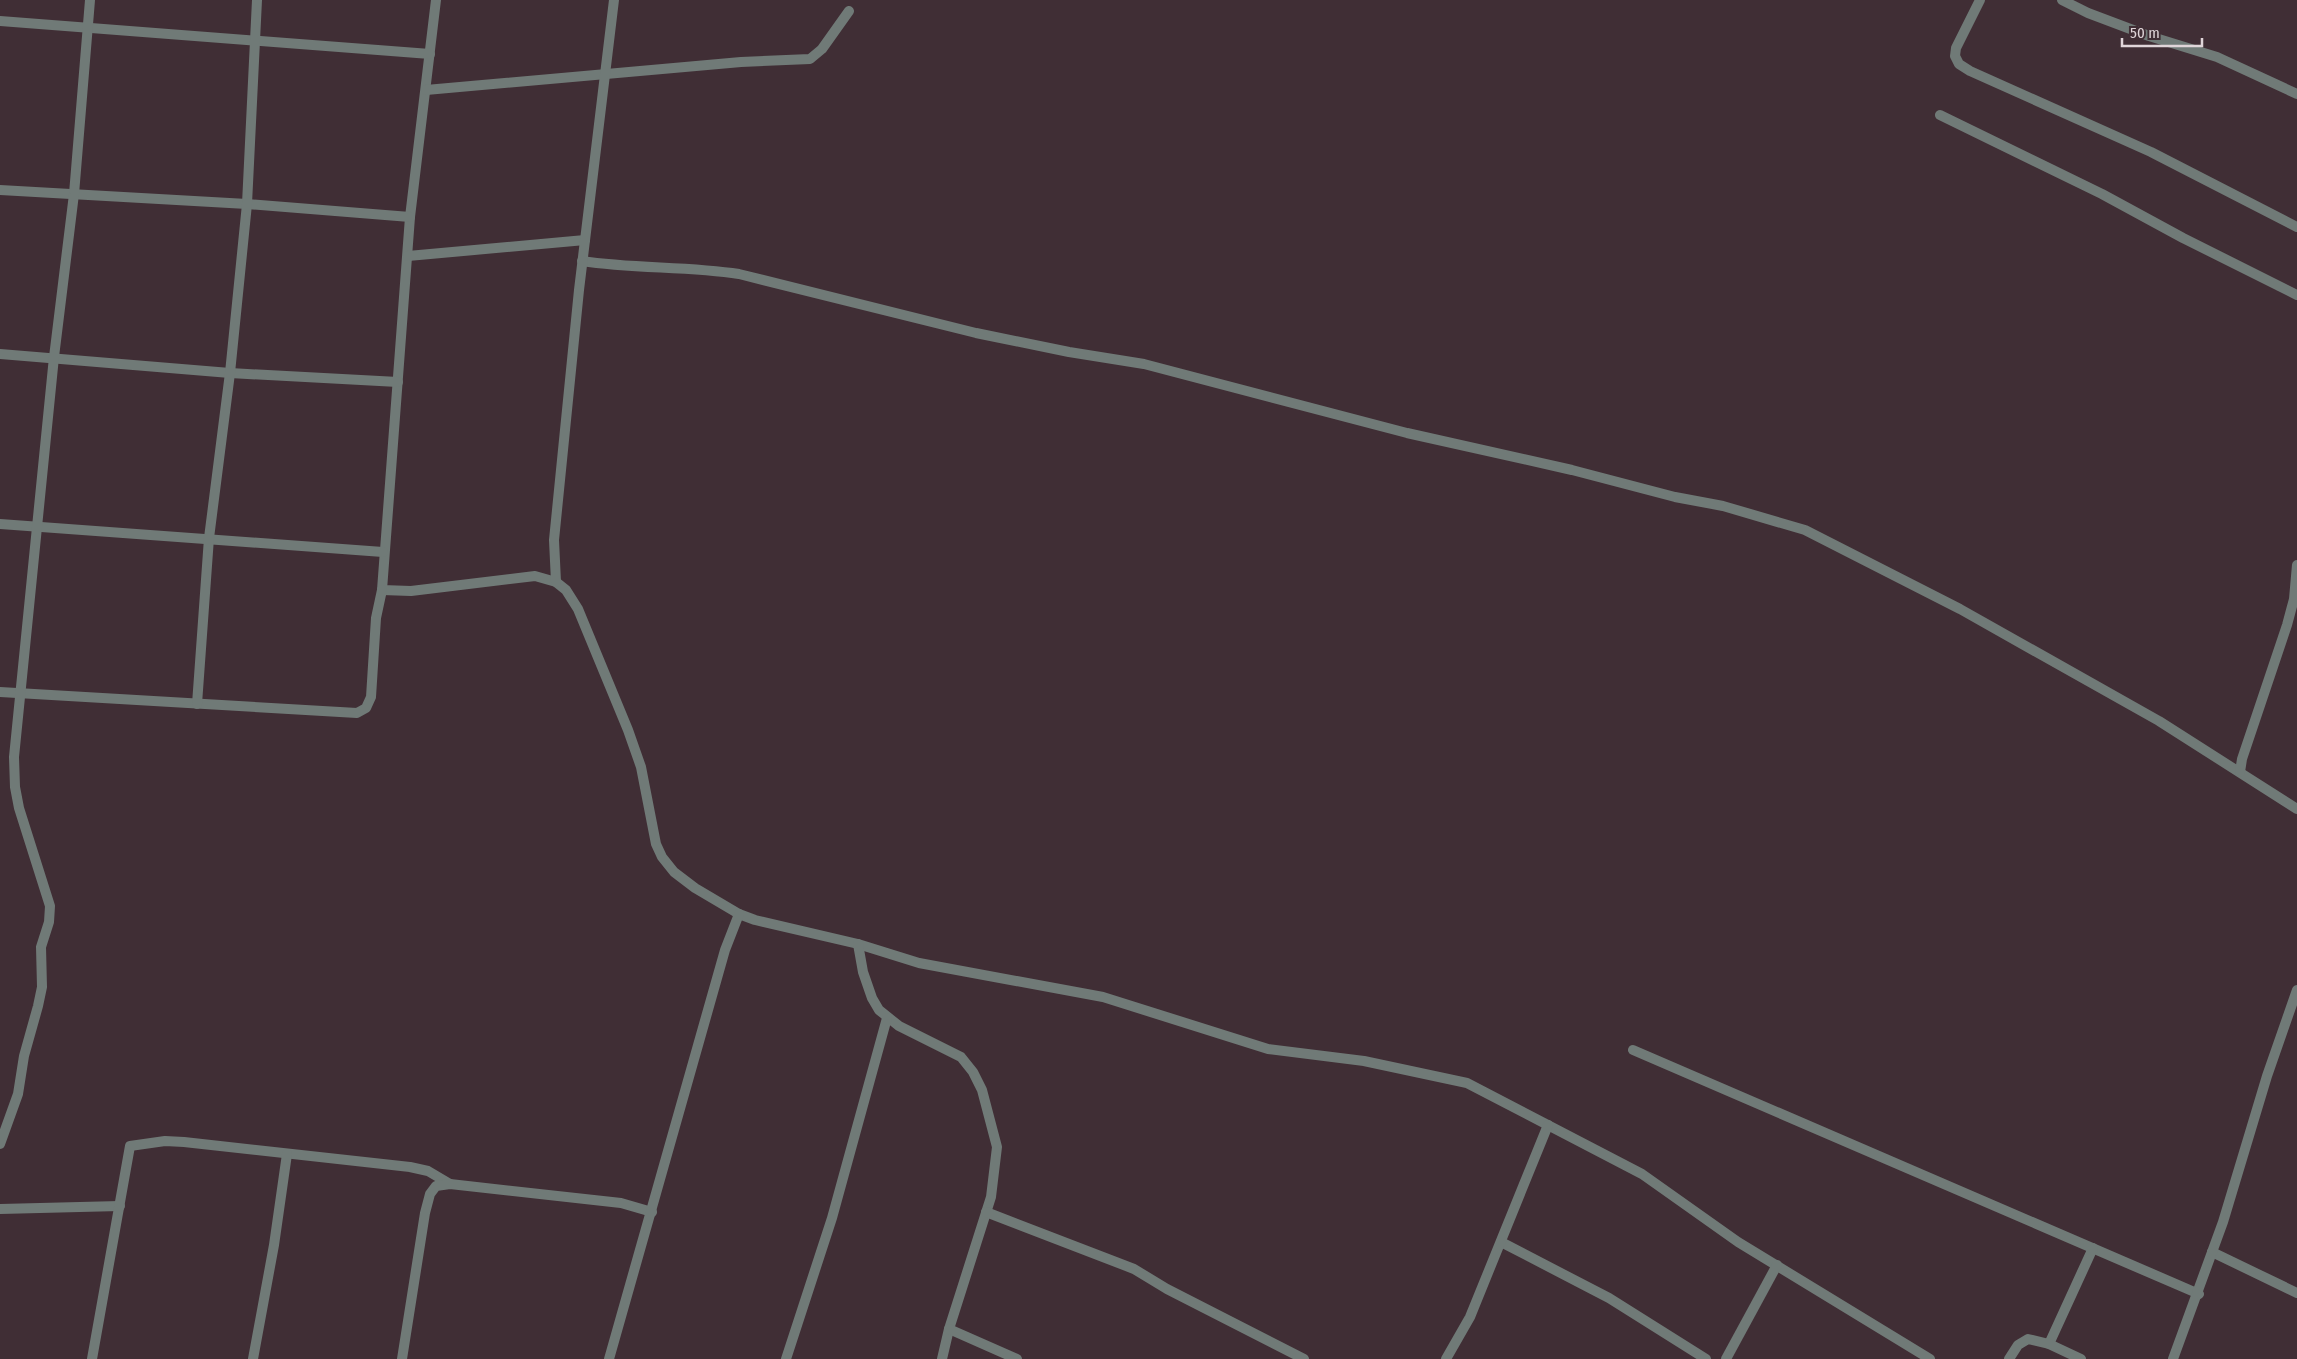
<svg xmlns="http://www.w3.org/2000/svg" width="2297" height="1359" font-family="'Fira Sans Condensed',sans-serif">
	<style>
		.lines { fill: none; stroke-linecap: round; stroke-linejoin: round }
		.minor { stroke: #707a77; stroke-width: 10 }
	</style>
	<rect width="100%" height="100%" fill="#402e35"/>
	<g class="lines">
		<g class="minor">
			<polyline points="436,0 410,217 382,590 411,591 535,576 556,582 566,590 578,609 628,730 641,767 656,844 662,857 674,872 695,888 739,914 755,920 858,944 919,963 1103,997 1268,1049 1364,1061 1467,1083 1642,1174 1738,1242 1930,1359"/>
			<polyline points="1980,0 1956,48 1955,56 1959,64 1970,71 2151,152 2297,227"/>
			<polyline points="2062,0 2088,13 2149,36 2217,57 2297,94"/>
			<polyline points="0,21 430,54"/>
			<polyline points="426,90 741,62 810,59 822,49 849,11"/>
			<polyline points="1940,115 2102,194 2183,238 2297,295"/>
			<polyline points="0,190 247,204 410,217"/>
			<polyline points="408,256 585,240"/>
			<path d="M582,261C634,269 687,266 739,274L976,333L1069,352L1144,364L1407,433L1572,470L1675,497L1723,506L1805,530L1960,609L2159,721L2297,809"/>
			<polyline points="0,354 230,373 398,382"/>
			<polyline points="0,524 383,552"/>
			<polyline points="556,582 554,540 579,290 614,0"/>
			<polyline points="0,692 357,713 366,708 371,697 376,618 382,590"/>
			<polyline points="197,704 209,538 230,373 247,204 257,0"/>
			<polyline points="2240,772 2242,759 2287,625 2294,599 2297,565"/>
			<polyline points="858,944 863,972 872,998 879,1010 899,1026 961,1057 973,1072 982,1090 997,1147 991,1197 949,1329 942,1359"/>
			<polyline points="1633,1050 2199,1294"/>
			<polyline points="0,1144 18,1094 24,1056 38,1006 42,987 41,947 49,922 50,906 19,808 15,787 14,757 54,357 74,194 90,0"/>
			<polyline points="0,1209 120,1206"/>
			<polyline points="986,1212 1134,1269 1167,1289 1304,1359"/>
			<polyline points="1501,1242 1609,1298 1706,1359"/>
			<polyline points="2212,1252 2297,1293"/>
			<polyline points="949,1329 1017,1359"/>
			<polyline points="2049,1344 2093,1248"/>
			<polyline points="92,1359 130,1146 165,1141 184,1142 410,1167 428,1171 450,1184"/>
			<polyline points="253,1359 274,1245 287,1154"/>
			<polyline points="402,1359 425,1213 430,1194 436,1186 450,1184 621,1203 652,1212"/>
			<polyline points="609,1359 725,950 739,914"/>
			<polyline points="786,1359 832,1218 887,1018"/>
			<polyline points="1446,1359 1470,1317 1548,1125"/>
			<polyline points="1726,1359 1777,1265"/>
			<polyline points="2009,1359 2018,1345 2028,1339 2049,1344 2081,1359"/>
			<polyline points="2173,1359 2223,1222 2267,1076 2297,990"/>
		</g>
	</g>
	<path d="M2122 38v8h80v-8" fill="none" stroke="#e0d5d9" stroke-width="2.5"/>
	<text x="2130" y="38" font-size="15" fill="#e0d5d9" stroke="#402e35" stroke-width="4" paint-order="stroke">50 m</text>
</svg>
